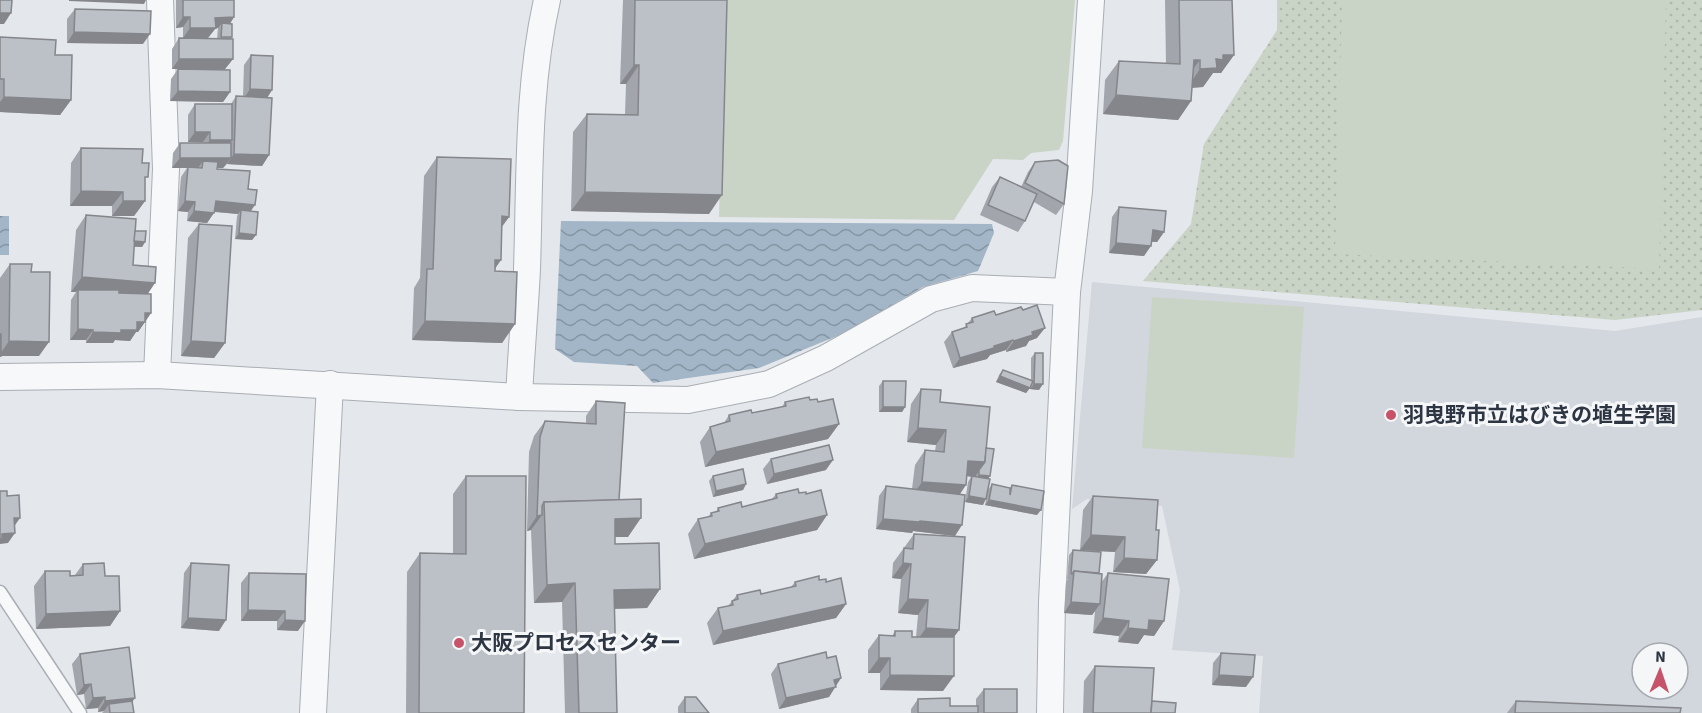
<svg xmlns="http://www.w3.org/2000/svg" width="1702" height="713" font-family="'Source Sans 3','Noto Sans JP',sans-serif">
	<style>
		.built { fill: #d2d6dd; fill-rule: evenodd }
		.green { fill: url(#green-dots) }
		.pitch { fill: #cad4c6 }
		.water { fill: url(#water-waves) }
		.lines { fill: none; stroke-linecap: round; stroke-linejoin: round }
		.service-casing { stroke: #a9aeb5; stroke-width: 15 }
		.minor-casing { stroke: #a9aeb5; stroke-width: 28 }
		.service { stroke: #f7f8f9; stroke-width: 12 }
		.minor { stroke: #f7f8f9; stroke-width: 26 }
		.wall { fill: #a2a5ab }
		.shaded-wall { fill: #84868b }
		.building { fill: #bcc0c7; stroke: #84868b; stroke-width: 1.5 }
		.poi-dot { fill: #c65369; stroke: #f4f6f8; stroke-width: 2 }
		.labels { text-anchor: middle; stroke-width: 6; stroke-linejoin: round; paint-order: stroke }
		.poi-label { font-size: 21px; font-weight: bold; fill: #2d3542; stroke: #f4f6f8; text-anchor: start }
	</style>
	<defs>
		<pattern id="green-dots" width="8" height="8" patternUnits="userSpaceOnUse" patternTransform="scale(1.5)"><rect width="8" height="8" fill="#cad4c6"/><path d="M2 2h.1M6 6h.1" fill="none" stroke="#aeb7ab" stroke-width="1.8" stroke-linecap="round"/></pattern>
		<pattern id="water-waves" width="16" height="10" patternUnits="userSpaceOnUse" patternTransform="scale(1.5)"><rect width="16" height="10" fill="#a2b6c8"/><path d="M0 5q4-4 8 0t8 0" fill="none" stroke="#8495a4"/></pattern>
	</defs>
	<rect width="100%" height="100%" fill="#e4e7eb"/>
	<path class="built" d="M1092,282L1615,331L1702,317V713H1259L1263,656L1172,650L1180,590L1162,506L1087,499L1072,509ZM1642,653H1678V689H1642Z"/>
	<polygon class="green" points="1277,0 1702,0 1702,310 1615,320 1143,281 1191,224 1204,144 1277,30"/>
	<g class="pitch">
		<polygon points="724,0 1075,0 1063,141 1059,150 1031,153 1023,160 993,159 954,220 719,217"/>
		<polygon points="1342,0 1666,0 1659,269 1335,254"/>
		<polygon points="1152,297 1304,307 1294,458 1142,448"/>
	</g>
	<g class="water">
		<rect x="0" y="216" width="9" height="39"/>
		<polygon points="561,221 992,224 994,233 978,271 923,287 842,334 759,368 653,383 637,366 574,362 555,349"/>
	</g>
	<g class="lines">
		<defs>
			<polyline id="service" points="0,592 80,713"/>
			<g id="minor">
				<polyline points="157,375 166,169 160,0"/>
				<polyline points="0,377 157,375 519,397 688,400 769,384 826,358 931,299 972,288 1067,292"/>
				<path d="M519,397C521,354 525,311 527,269C530,179 527,89 547,0"/>
				<polyline points="313,713 330,384"/>
				<polyline points="1050,713 1052,602 1067,292 1079,191 1091,0"/>
			</g>
		</defs>
		<use href="#service" class="service-casing"/>
		<use href="#minor" class="minor-casing"/>
		<use href="#service" class="service"/>
		<use href="#minor" class="minor"/>
	</g>
	<g class="wall">
		<polygon points="176,0 234,0 234,17 230,24 232,37 231,39 233,59 225,69 230,92 223,102 170,101 171,79 178,69 199,69 172,69 172,49 179,38 217,39 218,28 183,38 183,27 176,28"/>
		<polygon points="623,0 727,0 709,214 571,211 573,132 587,114 625,115 626,84 620,84"/>
		<polygon points="1165,0 1232,0 1234,55 1221,73 1213,73 1203,87 1192,88 1191,101 1178,120 1103,114 1105,80 1119,61 1166,64"/>
		<polygon points="75,9 143,44 67,43 67,19"/>
		<polygon points="0,37 55,55 71,100 60,115 0,112"/>
		<polygon points="251,55 272,90 267,98 269,155 262,166 227,164 223,168 217,168 248,189 251,211 256,235 252,240 235,239 237,216 238,214 214,212 207,223 187,221 188,212 178,211 181,177 187,168 172,168 173,153 180,143 203,143 188,142 188,115 195,104 231,104 236,96 243,97 244,65"/>
		<polygon points="81,148 142,163 145,182 145,201 134,216 112,216 112,206 70,206 71,163"/>
		<polygon points="437,157 509,217 502,226 495,271 515,324 502,343 412,340 414,288 420,278 424,176"/>
		<polygon points="1035,162 1064,204 1056,215 1034,202 1025,221 1018,232 980,215 992,187 1000,177 1021,187 1028,172"/>
		<polygon points="1119,207 1164,232 1157,242 1152,242 1144,256 1109,253 1112,217"/>
		<polygon points="86,215 135,231 145,242 142,247 134,247 133,265 148,294 151,313 138,332 136,332 130,341 115,340 113,343 86,343 86,340 70,340 71,300 76,292 71,292 76,230"/>
		<polygon points="199,224 225,343 214,358 181,356 188,238"/>
		<polygon points="10,264 31,272 39,356 1,356 0,357 0,278"/>
		<polygon points="996,315 1037,338 1029,341 1026,346 1006,352 1006,350 990,355 987,359 953,368 944,342 952,332 964,328 972,318"/>
		<polygon points="1035,353 1039,390 1030,389 1030,387 1026,393 996,382 999,375 1003,370 1031,380 1031,358"/>
		<polygon points="883,381 905,407 902,412 879,412 879,386"/>
		<polygon points="921,389 940,402 986,448 990,476 988,479 983,505 965,502 968,482 971,477 967,476 960,494 955,536 913,531 912,533 876,529 879,496 886,486 912,489 915,465 925,450 935,451 936,445 907,442 911,404"/>
		<polygon points="810,400 818,402 839,424 828,439 705,467 700,442 710,427 724,423 729,415 752,413 782,407 785,402"/>
		<polygon points="596,401 619,500 628,537 615,537 615,544 660,589 647,608 614,609 617,713 565,713 562,602 534,603 531,530 527,531 529,452 534,436 545,421 586,423 586,416"/>
		<polygon points="771,459 826,470 767,484 763,469"/>
		<polygon points="466,476 524,713 406,713 407,572 420,553 453,554 453,494"/>
		<polygon points="713,476 746,484 743,490 713,497 709,481"/>
		<polygon points="992,484 1010,488 1012,485 1037,515 985,505 988,490"/>
		<polygon points="799,493 806,494 827,515 817,530 694,559 688,534 698,519 708,517 711,513 716,512 718,508 742,507 772,499 776,494"/>
		<polygon points="1093,496 1156,530 1157,560 1146,574 1113,572 1115,552 1080,550 1083,510"/>
		<polygon points="914,534 959,630 954,637 943,691 880,690 880,673 868,673 868,650 879,635 892,636 895,631 912,637 916,637 918,615 898,613 901,579 892,578 893,563"/>
		<polygon points="1073,550 1099,573 1101,583 1108,573 1164,621 1154,636 1144,635 1138,644 1118,642 1119,636 1093,633 1095,611 1092,615 1064,613 1066,582 1068,579 1067,579 1069,555"/>
		<polygon points="191,563 219,631 181,628 184,573"/>
		<polygon points="83,564 105,576 120,611 110,626 36,629 34,586 45,571 70,576 75,575"/>
		<polygon points="249,573 306,574 298,631 277,630 277,621 241,621 241,583"/>
		<polygon points="819,580 826,582 846,604 836,618 713,645 707,623 718,608 728,606 737,595 761,594 791,587 795,582"/>
		<polygon points="1221,653 1246,687 1212,685 1213,663"/>
		<polygon points="80,654 132,702 134,713 102,713 104,711 98,712 98,708 86,709 84,694 77,695 72,664"/>
		<polygon points="778,664 836,685 829,697 779,709 771,674"/>
		<polygon points="1095,666 1152,701 1175,713 1083,713 1084,681"/>
		<polygon points="984,689 1017,713 911,713 911,709 918,699 950,706 976,706 976,699"/>
		<polygon points="685,697 709,713 678,713 678,707"/>
		<polygon points="1516,701 1680,713 1507,713"/>
	</g>
	<g class="shaded-wall">
		<polygon points="69,0 146,0 144,4 69,1"/>
		<polygon points="0,13 11,13 4,24 0,24"/>
		<polygon points="183,17 190,17 183,27 176,28"/>
		<polygon points="234,17 227,28 222,23 218,28 208,28 215,18"/>
		<polygon points="190,28 216,28 208,38 183,38"/>
		<polygon points="74,32 150,34 143,44 67,43"/>
		<polygon points="1223,55 1234,55 1221,73 1213,73 1203,87 1187,88 1200,69"/>
		<polygon points="179,59 233,59 225,69 172,69"/>
		<polygon points="1194,60 1200,60 1186,78"/>
		<polygon points="634,65 639,65 626,84 620,84"/>
		<polygon points="250,89 272,90 265,101 243,100"/>
		<polygon points="178,91 230,92 223,102 170,101"/>
		<polygon points="1116,95 1191,101 1178,120 1103,114"/>
		<polygon points="4,97 71,100 60,115 0,112 0,102"/>
		<polygon points="195,132 210,132 203,142 188,142"/>
		<polygon points="210,140 232,140 225,151 203,150"/>
		<polygon points="234,154 269,155 262,166 227,164"/>
		<polygon points="180,158 231,158 223,168 202,168 203,161 198,168 172,168"/>
		<polygon points="81,191 123,192 112,206 70,206"/>
		<polygon points="585,192 722,195 709,214 571,211"/>
		<polygon points="123,201 145,201 134,216 112,216"/>
		<polygon points="185,201 195,202 188,212 178,211"/>
		<polygon points="216,201 255,205 248,215 241,210 238,214 208,211"/>
		<polygon points="194,211 214,213 207,223 187,221"/>
		<polygon points="502,216 509,217 496,235"/>
		<polygon points="1153,230 1164,232 1157,242 1145,241"/>
		<polygon points="239,233 256,235 252,240 235,239"/>
		<polygon points="132,241 145,242 142,247 128,246"/>
		<polygon points="1116,243 1151,246 1144,256 1109,253"/>
		<polygon points="495,260 501,260 488,279"/>
		<polygon points="82,277 155,283 145,298 78,290 76,292 71,292"/>
		<polygon points="145,313 151,313 138,332 136,332 130,341 115,340 113,343 86,343 93,332 121,330 137,322"/>
		<polygon points="425,321 515,324 502,343 412,340"/>
		<polygon points="1045,328 1037,338 1029,341 1026,346 1006,352 1014,341 1032,332"/>
		<polygon points="78,329 93,330 86,340 70,340"/>
		<polygon points="1013,340 1006,350 990,355 987,359 953,368 960,358"/>
		<polygon points="9,341 49,342 39,356 1,356 0,357 0,354"/>
		<polygon points="191,341 225,343 214,358 181,356"/>
		<polygon points="1000,376 1030,388 1026,393 996,382"/>
		<polygon points="1034,384 1043,384 1039,390 1030,389"/>
		<polygon points="883,407 905,407 902,412 879,412"/>
		<polygon points="839,424 828,439 705,467 716,452"/>
		<polygon points="918,428 946,430 936,445 907,442"/>
		<polygon points="833,460 826,470 767,484 774,474"/>
		<polygon points="968,461 985,462 975,477 957,475"/>
		<polygon points="979,475 990,476 986,481 975,481"/>
		<polygon points="922,482 966,485 956,500 912,496"/>
		<polygon points="746,484 743,490 713,497 716,491"/>
		<polygon points="969,496 986,499 983,505 965,502"/>
		<polygon points="989,500 1041,510 1037,515 985,505"/>
		<polygon points="542,515 531,530 527,531 537,516"/>
		<polygon points="827,515 817,530 694,559 705,544"/>
		<polygon points="14,518 20,518 13,528"/>
		<polygon points="641,518 628,537 602,537 615,519"/>
		<polygon points="883,519 920,521 962,525 955,536 913,531 912,533 876,529"/>
		<polygon points="15,533 8,543 0,544 0,537 2,534"/>
		<polygon points="1091,535 1125,537 1115,552 1080,550"/>
		<polygon points="1124,558 1157,560 1146,574 1113,572"/>
		<polygon points="903,563 911,564 901,579 892,578"/>
		<polygon points="575,583 562,602 534,603 547,585"/>
		<polygon points="660,589 647,608 601,609 614,590"/>
		<polygon points="908,599 928,600 918,615 898,613"/>
		<polygon points="1071,602 1100,604 1092,615 1064,613"/>
		<polygon points="846,604 836,618 713,645 723,631"/>
		<polygon points="248,610 285,611 277,621 241,621"/>
		<polygon points="120,611 110,626 36,629 46,614"/>
		<polygon points="188,618 226,620 219,631 181,628"/>
		<polygon points="1103,618 1129,621 1119,636 1093,633"/>
		<polygon points="285,620 305,621 298,631 277,630"/>
		<polygon points="1149,620 1164,621 1154,636 1144,635 1138,644 1118,642 1128,628"/>
		<polygon points="926,628 959,630 948,645 916,642"/>
		<polygon points="879,658 890,658 880,673 868,673"/>
		<polygon points="890,675 954,676 943,691 880,690"/>
		<polygon points="1219,675 1253,677 1246,687 1212,685"/>
		<polygon points="841,678 829,697 779,709 786,698 834,680"/>
		<polygon points="91,684 84,694 77,695 84,685"/>
		<polygon points="105,697 98,708 86,709 93,698"/>
		<polygon points="135,698 128,708 109,704 104,711 98,712 105,701"/>
	</g>
	<g class="building">
		<polygon points="0,0 12,0 11,13 0,13 0,19"/>
		<polygon points="183,0 234,0 234,17 215,18 216,28 190,28 190,17 183,17"/>
		<polygon points="635,0 727,0 722,195 585,192 587,114 638,115 639,65 634,65"/>
		<polygon points="1179,0 1232,0 1234,55 1223,55 1223,60 1216,59 1217,68 1200,69 1200,60 1194,60 1191,101 1116,95 1119,61 1180,64"/>
		<polygon points="75,9 151,11 150,34 74,32"/>
		<polygon points="222,23 232,24 232,37 221,37"/>
		<polygon points="0,37 56,40 55,55 72,55 71,100 4,97 4,79 0,79"/>
		<polygon points="179,38 233,39 233,59 179,59"/>
		<polygon points="251,55 273,56 272,90 250,89"/>
		<polygon points="178,69 230,70 230,92 178,91"/>
		<polygon points="236,96 272,98 269,155 234,154"/>
		<polygon points="195,104 232,104 232,140 210,140 210,132 195,132"/>
		<rect x="180" y="143" width="51" height="15"/>
		<polygon points="81,148 143,149 142,163 149,163 148,177 145,177 145,201 123,201 123,192 81,191"/>
		<polygon points="437,157 511,159 509,217 502,216 501,260 495,260 495,271 517,272 515,324 425,321 427,269 433,269"/>
		<polygon points="1058,160 1068,166 1064,204 1025,183 1035,162"/>
		<polygon points="203,161 218,162 217,169 250,171 248,189 257,190 255,205 216,201 214,213 194,211 195,202 185,201 188,167 202,168"/>
		<polygon points="1000,177 1037,194 1025,221 988,205"/>
		<polygon points="1119,207 1166,211 1164,232 1153,230 1151,246 1116,243"/>
		<polygon points="241,210 258,212 256,235 239,233"/>
		<polygon points="86,215 136,219 133,265 156,267 155,283 82,277"/>
		<polygon points="199,224 232,226 225,343 191,341"/>
		<polygon points="135,231 146,231 145,242 134,241"/>
		<polygon points="10,264 32,264 31,272 50,272 49,342 9,341"/>
		<polygon points="78,290 119,290 119,293 151,294 151,313 145,313 145,322 137,322 137,330 121,330 121,333 93,332 93,330 78,329"/>
		<polygon points="1037,305 1045,328 1032,332 1033,335 1014,341 1013,340 994,346 994,348 960,358 952,332 967,327 966,324 973,322 972,318 994,311 996,315 1021,307 1023,310"/>
		<rect x="0" y="334" width="1" height="22"/>
		<polygon points="1035,353 1043,353 1043,384 1034,384"/>
		<polygon points="1003,370 1033,381 1030,388 1000,376"/>
		<polygon points="883,381 906,381 905,407 883,407"/>
		<polygon points="921,389 941,390 940,402 990,407 985,462 968,461 966,485 922,482 925,450 944,452 946,430 918,428"/>
		<polygon points="809,397 810,400 817,399 818,402 833,399 839,424 716,452 710,427 730,421 729,415 751,410 752,413 786,406 785,402"/>
		<polygon points="596,401 625,403 619,500 544,502 542,506 542,515 537,516 540,437 545,421 596,424"/>
		<polygon points="829,445 833,460 774,474 771,459"/>
		<polygon points="986,448 994,449 990,476 979,475 979,470 985,462"/>
		<polygon points="743,469 746,484 716,491 713,476"/>
		<polygon points="466,476 526,476 524,713 419,713 420,553 466,554"/>
		<polygon points="972,476 990,479 986,499 969,496"/>
		<polygon points="992,484 1010,488 1010,495 1012,485 1044,491 1041,510 989,500"/>
		<polygon points="886,486 965,495 962,525 920,521 919,522 883,519"/>
		<polygon points="798,489 799,493 806,492 806,494 821,490 827,515 705,544 698,519 712,516 711,513 719,511 718,508 741,502 742,507 777,498 776,494"/>
		<polygon points="0,491 7,491 7,496 19,495 20,518 14,518 15,533 2,534 2,539 0,539"/>
		<polygon points="1093,496 1158,500 1156,530 1159,530 1157,560 1124,558 1125,537 1091,535"/>
		<polygon points="641,499 641,518 615,519 615,544 659,543 660,589 614,590 617,713 579,713 575,583 547,585 544,502"/>
		<polygon points="914,534 965,537 959,630 926,628 928,600 908,599 911,564 903,563 904,548 913,549"/>
		<polygon points="1073,550 1101,552 1099,573 1074,571 1072,574 1071,573"/>
		<polygon points="104,563 105,576 119,576 120,611 46,614 45,571 70,571 70,576 83,575 83,564"/>
		<polygon points="191,563 229,565 226,620 188,618"/>
		<polygon points="1074,571 1102,574 1100,604 1071,602"/>
		<polygon points="249,573 306,574 305,621 285,620 285,611 248,610"/>
		<polygon points="1108,573 1169,579 1164,621 1149,620 1148,630 1128,628 1129,621 1103,618"/>
		<polygon points="819,576 819,580 826,579 826,582 841,578 846,604 723,631 718,608 733,605 732,601 738,599 737,595 760,590 761,594 796,586 795,582"/>
		<polygon points="895,631 912,631 912,637 954,637 954,676 890,675 890,658 879,658 879,635 895,636"/>
		<polygon points="129,647 135,698 105,701 105,697 93,698 91,684 84,685 80,654"/>
		<polygon points="826,652 827,658 836,656 841,678 834,680 836,687 786,698 778,664"/>
		<polygon points="1221,653 1255,655 1253,677 1219,675"/>
		<polygon points="1095,666 1154,668 1151,713 1093,713"/>
		<rect x="984" y="689" width="33" height="24"/>
		<polygon points="685,697 696,697 709,713 685,713"/>
		<polygon points="950,698 950,706 978,706 978,713 918,713 918,699"/>
		<polygon points="132,701 134,713 110,713 109,704"/>
		<polygon points="1152,701 1176,703 1175,713 1151,713"/>
		<polygon points="1516,701 1681,708 1680,713 1515,713"/>
	</g>
	<g class="poi-dot">
		<circle cx="1391" cy="415" r="6"/>
		<circle cx="459" cy="643" r="6"/>
	</g>
	<g class="labels">
		<g class="poi-label">
			<text x="1403" y="422">羽曳野市立はびきの埴生学園</text>
			<text x="471" y="650">大阪プロセスセンター</text>
		</g>
	</g>
	<g transform="translate(1660 671) rotate(2)"><circle r="28" fill="#f4f6f8" stroke="#a4a9af" stroke-width="1.5"/>
	<path d="M0-4.5L10 22L0 15L-10 22Z" fill="#c65369"/>
	<text y="-9" font-size="16" font-weight="bold" text-anchor="middle" fill="#2d3542">N</text>
	</g>
</svg>
